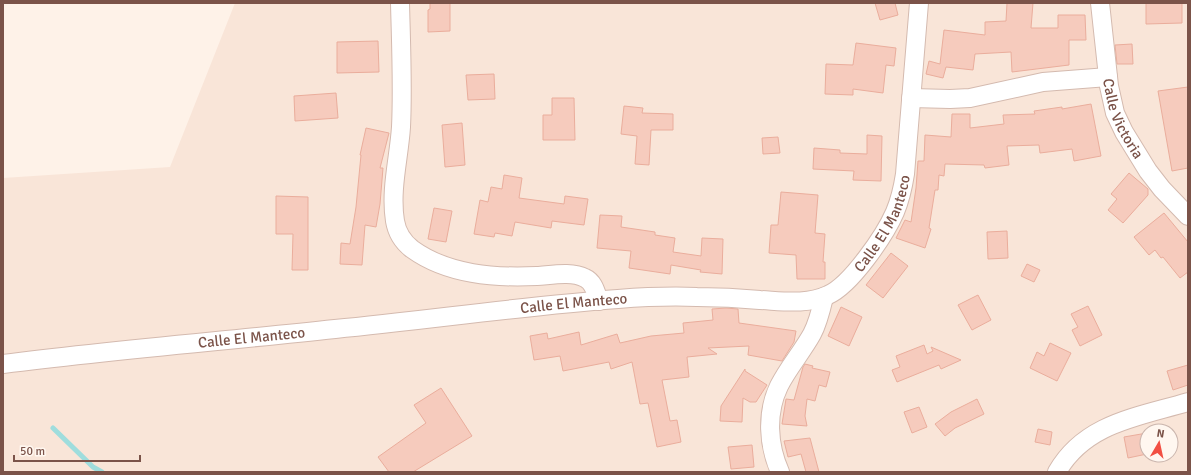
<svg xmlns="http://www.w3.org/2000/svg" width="1191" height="475" font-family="Signika,sans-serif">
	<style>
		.residential { fill: #f9e5d8; fill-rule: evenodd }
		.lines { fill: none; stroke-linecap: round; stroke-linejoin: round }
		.stream { stroke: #9fdddd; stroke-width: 5 }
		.building { fill: #f6cbbd; stroke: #eaad9c }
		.minor-casing { stroke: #d4baaf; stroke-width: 20 }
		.minor { stroke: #fff; stroke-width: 18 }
		.labels { text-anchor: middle; stroke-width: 3.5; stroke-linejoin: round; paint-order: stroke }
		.street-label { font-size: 15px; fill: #7b5349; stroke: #fff7f0 }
	</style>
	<rect width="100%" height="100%" fill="#fef2e8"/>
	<path class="residential" d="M235,3H1188V472H3V178L170,167ZM1147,431H1171V455H1147Z"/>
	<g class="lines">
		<polyline class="stream" points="53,428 93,467 102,472"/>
	</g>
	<g class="building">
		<polygon points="430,3 450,3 450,31 428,32 428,10 430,9"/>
		<polygon points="875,3 895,3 898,15 880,20"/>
		<polygon points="1007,3 1033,3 1031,28 1058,28 1058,15 1085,15 1086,40 1069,40 1069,65 1012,72 1011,52 975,54 973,70 946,67 943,78 926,74 929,61 940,64 944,30 985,35 985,22 1006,21"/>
		<polygon points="1146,3 1182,3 1182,23 1146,24"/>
		<polygon points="378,41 379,72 337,73 337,42"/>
		<polygon points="856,43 896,48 894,66 886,65 883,93 853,89 853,95 825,94 826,64 853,65"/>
		<polygon points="1132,44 1133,64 1117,64 1115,45"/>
		<polygon points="494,74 495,99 468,100 466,75"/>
		<polygon points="1188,87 1188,168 1172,171 1158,91"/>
		<polygon points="336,93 338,118 295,121 294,96"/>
		<polygon points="552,98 574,98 575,140 543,140 543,115 552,115"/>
		<polygon points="1091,104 1101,156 1074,161 1072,149 1040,153 1039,145 1007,146 1009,165 985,168 984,165 945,164 944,176 939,175 938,190 935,190 929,228 931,229 925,248 896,238 905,220 911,222 916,188 918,161 924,161 925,135 951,137 952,114 970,114 970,128 1004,124 1003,115 1035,114 1034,111 1062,107 1062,109"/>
		<polygon points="624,106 643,108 642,113 673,114 673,130 651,130 649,165 635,164 637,136 621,134"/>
		<polygon points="462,123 465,165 445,167 442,125"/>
		<polygon points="366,128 389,133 380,168 383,168 380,204 376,227 365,225 362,265 340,264 341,243 350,244 356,207 361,155 360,155"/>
		<polygon points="867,135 882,136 881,181 853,180 854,171 813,169 814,148 840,150 840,153 867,154"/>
		<polygon points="778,137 780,153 763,154 762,138"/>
		<polygon points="1129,173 1148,189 1148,195 1123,223 1108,210 1117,199 1111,194"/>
		<polygon points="504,175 522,178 519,198 564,204 565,196 588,199 584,225 552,221 551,228 515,222 512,236 495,233 494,237 474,234 480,200 488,202 491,187 502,189"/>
		<polygon points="781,192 818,195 815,233 825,234 823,262 825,262 825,279 797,279 796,255 769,253 771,225 778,225"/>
		<polygon points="276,196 308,197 308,270 292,270 293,234 276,234"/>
		<polygon points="434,208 452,211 446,242 428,239"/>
		<polygon points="1164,213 1188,242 1188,272 1180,278 1163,257 1161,258 1155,250 1149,255 1134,237"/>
		<polygon points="600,215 622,216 621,227 655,232 655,235 675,238 673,252 701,256 702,238 723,239 722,274 700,272 701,270 671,265 670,274 629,268 631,251 597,248"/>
		<polygon points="1007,231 1008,258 988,259 987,232"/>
		<polygon points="891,253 908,266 883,298 866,285"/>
		<polygon points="1027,264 1040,270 1034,282 1021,276"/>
		<polygon points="978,295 991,320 972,330 958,305"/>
		<polygon points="1088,306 1102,335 1080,346 1072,330 1078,327 1071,314"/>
		<polygon points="841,307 862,317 849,346 828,336"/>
		<polygon points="726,308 738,309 739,323 796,331 794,342 782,361 748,355 749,346 708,348 717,354 687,357 689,377 662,380 670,421 677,420 681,442 657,447 648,403 640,404 632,362 611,369 609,362 563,371 560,356 534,360 530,336 547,333 548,339 579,332 581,345 617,334 620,343 651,336 684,333 683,323 713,320 712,309"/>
		<polygon points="1050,343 1071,353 1057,381 1030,368 1037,352 1044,356"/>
		<polygon points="924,345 927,354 933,351 931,347 961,360 941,369 939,365 897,382 892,370 900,367 896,356"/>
		<polygon points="805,364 813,366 812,368 830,372 826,387 819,385 815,401 807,399 805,416 807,426 782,424 786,399 794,400 803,367"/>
		<polygon points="1188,365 1188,385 1173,390 1167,371"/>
		<polygon points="745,369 745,371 767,385 756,402 750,402 743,398 742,422 720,421 721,406"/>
		<polygon points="441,388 472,436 413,472 389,472 378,457 426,423 414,405"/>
		<polygon points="977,399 984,414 955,428 945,436 935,424 951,412"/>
		<polygon points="919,407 927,427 912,433 904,412"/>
		<polygon points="1038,429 1052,432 1050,445 1035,442"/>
		<polygon points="1147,433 1147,454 1128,458 1124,437"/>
		<polygon points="810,438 819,472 806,472 801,454 788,457 784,441"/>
		<polygon points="752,445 754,467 731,469 728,447"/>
	</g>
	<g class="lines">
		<defs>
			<g id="minor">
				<path d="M400,3C401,44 403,86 401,127C399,158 390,190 395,221C397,233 403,242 412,249C448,275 495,278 537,276C552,275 572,271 585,278C594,282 596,293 599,301"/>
				<path id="s1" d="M1100,3L1109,86L1115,113L1124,132L1148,171L1162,189L1188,216"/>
				<polyline points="911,98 950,99 970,98 1043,82 1108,77"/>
				<path id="s2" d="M3,364C113,350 224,341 335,329C429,320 523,306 618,299C644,297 671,296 697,297C718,297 739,298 760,300C782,301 807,305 828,295C851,285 885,235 895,212C900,200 903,187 905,174L919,3"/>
				<path d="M780,472C768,445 766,413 779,386C788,368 802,352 812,334C818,323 821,310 824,297"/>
				<path d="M1057,472C1085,423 1138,417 1188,402"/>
			</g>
		</defs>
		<use href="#minor" class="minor-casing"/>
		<use href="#minor" class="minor"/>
	</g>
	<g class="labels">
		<g class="street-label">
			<text dy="5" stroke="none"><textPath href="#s1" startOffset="119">Calle Victoria</textPath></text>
			<text dy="5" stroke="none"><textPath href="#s2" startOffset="922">Calle El Manteco</textPath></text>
			<text dy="5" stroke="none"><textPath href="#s2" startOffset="574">Calle El Manteco</textPath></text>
			<text dy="5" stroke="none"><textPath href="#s2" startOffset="250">Calle El Manteco</textPath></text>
		</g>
	</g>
	<rect width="1191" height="475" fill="none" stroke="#7b5349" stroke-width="8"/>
	<g transform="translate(1159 443) rotate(9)"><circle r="19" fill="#fff7f0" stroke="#cab5ad"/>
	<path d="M0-3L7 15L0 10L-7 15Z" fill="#f24f43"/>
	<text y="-6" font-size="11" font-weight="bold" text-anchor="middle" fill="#7b5349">N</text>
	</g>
	<path d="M14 455v6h126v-6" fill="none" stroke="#7b5349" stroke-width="2"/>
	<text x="20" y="455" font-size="12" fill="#7b5349" stroke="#fff7f0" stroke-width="3" paint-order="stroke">50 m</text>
</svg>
